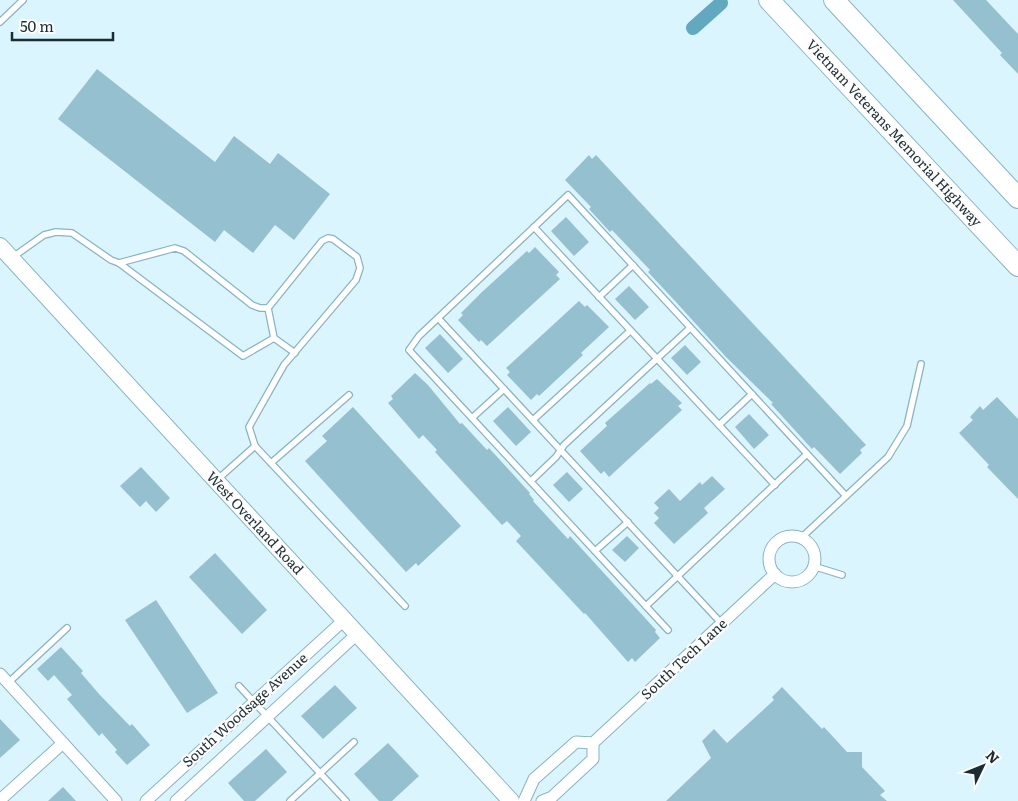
<svg xmlns="http://www.w3.org/2000/svg" width="1018" height="801" font-family="Literata,serif">
	<style>
		.lines { fill: none; stroke-linecap: round; stroke-linejoin: round }
		.canal { stroke: #62a9bf; stroke-width: 14 }
		.building { fill: #95c0cf }
		.lane-casing { stroke: #89b4c2; stroke-width: 8 }
		.street-casing { stroke: #89b4c2; stroke-width: 13 }
		.secondary-casing { stroke: #89b4c2; stroke-width: 18 }
		.highway-casing { stroke: #89b4c2; stroke-width: 22 }
		.lane { stroke: #fff; stroke-width: 5.5 }
		.street { stroke: #fff; stroke-width: 11 }
		.secondary { stroke: #fff; stroke-width: 16 }
		.highway { stroke: #fff; stroke-width: 20 }
		.labels { text-anchor: middle; stroke-width: 4.5; stroke-linejoin: round; paint-order: stroke }
		.street-label { font-size: 14px; fill: #1b2d32; stroke: #fcfcfc }
	</style>
	<rect width="100%" height="100%" fill="#daf5fd"/>
	<g class="lines">
		<polyline class="canal" points="693,28 721,3"/>
	</g>
	<g class="building">
		<polygon points="953,0 986,0 1018,34 1018,74 1000,55 1002,53"/>
		<polygon points="97,69 215,162 234,136 270,164 278,153 330,194 294,240 275,225 253,253 224,230 215,242 58,119"/>
		<polygon points="589,155 592,159 596,155 866,445 860,450 862,453 840,474 814,447 812,449 791,426 771,404 773,403 726,357 675,301 648,272 650,270 612,230 610,232 589,209 591,207 565,180"/>
		<polygon points="566,217 589,242 574,256 551,231"/>
		<polygon points="535,247 559,272 556,275 560,279 487,346 481,340 479,342 458,320 463,315 461,313 482,292 527,251 529,253"/>
		<polygon points="629,286 649,307 635,320 615,299"/>
		<polygon points="579,301 585,307 587,305 609,327 581,353 583,355 539,396 537,394 531,400 507,375 510,372 506,368"/>
		<polygon points="440,334 463,359 448,373 425,348"/>
		<polygon points="685,345 701,362 687,375 671,358"/>
		<polygon points="415,373 428,385 460,424 462,423 487,450 489,448 530,493 529,494 534,500 533,501 568,539 570,536 656,630 655,632 660,638 635,662 632,658 628,662 585,613 584,614 516,541 521,536 507,521 502,525 435,452 437,450 423,435 419,439 388,403 393,399 391,396"/>
		<polygon points="657,379 682,403 678,406 682,410 609,477 604,471 601,474 580,451 607,426 605,423 650,383 651,384"/>
		<polygon points="997,397 1018,419 1018,499 987,467 989,465 959,433 973,420 970,417 980,406 983,410"/>
		<polygon points="353,407 461,526 418,566 416,563 406,572 305,461 327,441 322,436"/>
		<polygon points="508,407 531,432 516,446 493,421"/>
		<polygon points="749,414 769,435 754,449 735,427"/>
		<polygon points="141,467 170,498 156,512 146,501 140,507 120,486"/>
		<polygon points="567,472 583,489 569,502 553,485"/>
		<polygon points="712,476 725,489 704,508 708,513 674,544 654,523 659,518 654,513 659,508 654,503 669,489 680,501 700,482 702,485"/>
		<polygon points="627,536 639,548 625,562 612,550"/>
		<polygon points="215,553 267,610 242,634 189,577"/>
		<polygon points="156,600 218,693 187,713 125,620"/>
		<polygon points="61,647 83,671 81,673 99,694 130,726 132,724 150,745 127,765 115,752 117,750 102,733 99,736 67,699 72,695 54,675 48,681 37,669"/>
		<polygon points="335,685 357,708 323,739 301,716"/>
		<polygon points="782,687 822,729 824,727 847,752 862,752 862,767 885,791 880,795 887,801 666,801 711,758 702,741 714,729 727,743 774,700 772,697"/>
		<polygon points="0,719 20,740 0,758"/>
		<polygon points="388,743 419,776 392,801 379,801 354,774"/>
		<polygon points="266,749 287,772 255,801 244,801 228,783"/>
		<polygon points="63,787 76,801 48,801"/>
	</g>
	<g class="lines">
		<defs>
			<g id="lane">
				<polyline points="0,22 23,0"/>
				<polyline points="534,227 775,485"/>
				<polyline points="13,257 44,235 56,232 72,233 111,260 119,263 175,248 184,251 252,305 260,308 268,308 322,241 328,238 333,239 357,257 360,268 356,280 284,365 249,427 255,446 405,606"/>
				<polyline points="119,263 243,356 274,338 295,353"/>
				<polyline points="599,297 633,265"/>
				<polyline points="268,308 274,338"/>
				<polyline points="438,318 722,624"/>
				<polyline points="472,418 504,389"/>
				<polyline points="533,420 630,331"/>
				<polyline points="719,425 752,394"/>
				<polyline points="271,463 349,395"/>
				<polyline points="218,479 255,446"/>
				<polyline points="531,481 556,457 564,445 690,328"/>
				<polyline points="801,538 888,457 907,426 921,364"/>
				<polyline points="595,551 628,522"/>
				<polyline points="813,566 842,575"/>
				<polyline points="646,606 807,454"/>
				<polyline points="668,630 409,350 419,336 438,318 568,195 846,496"/>
				<polyline points="8,683 67,628"/>
				<polyline points="239,686 346,801"/>
				<polyline points="290,801 354,742"/>
			</g>
			<g id="street">
				<circle cx="792" cy="559" r="23"/>
				<polyline points="0,674 116,801"/>
				<polyline points="0,800 63,743"/>
				<polyline points="146,801 344,620"/>
				<polyline points="176,801 357,634"/>
				<polyline points="524,801 534,779 576,742 593,743"/>
				<polyline points="542,801 552,797 593,759 593,743 775,574"/>
			</g>
			<polyline id="secondary" points="0,246 511,801"/>
			<g id="highway">
				<polyline points="769,0 1018,266"/>
				<polyline points="834,0 1018,198"/>
			</g>
		</defs>
		<use href="#lane" class="lane-casing"/>
		<use href="#street" class="street-casing"/>
		<use href="#secondary" class="secondary-casing"/>
		<use href="#highway" class="highway-casing"/>
		<use href="#lane" class="lane"/>
		<use href="#street" class="street"/>
		<use href="#secondary" class="secondary"/>
		<use href="#highway" class="highway"/>
	</g>
	<g class="labels">
		<g class="street-label">
			<text transform="translate(894 133) rotate(47)" y="5">Vietnam Veterans Memorial Highway</text>
			<text transform="translate(255 523) rotate(47)" y="5">West Overland Road</text>
			<text transform="translate(684 659) rotate(-43)" y="5">South Tech Lane</text>
			<text transform="translate(245 710) rotate(-42)" y="5">South Woodsage Avenue</text>
		</g>
	</g>
	<g transform="translate(983 766) rotate(47)" stroke="#fcfcfc" stroke-width="4" paint-order="stroke">
	<path d="M0-4L9 19L0 12L-9 19Z" fill="#1b2d32"/>
	<text y="-8" font-size="14" font-weight="bold" text-anchor="middle" fill="#1b2d32">N</text>
	</g>
	<path d="M12 32v8h101v-8" fill="none" stroke="#1b2d32" stroke-width="2.5"/>
	<text x="20" y="32" font-size="15" fill="#1b2d32" stroke="#fcfcfc" stroke-width="4" paint-order="stroke">50 m</text>
</svg>
